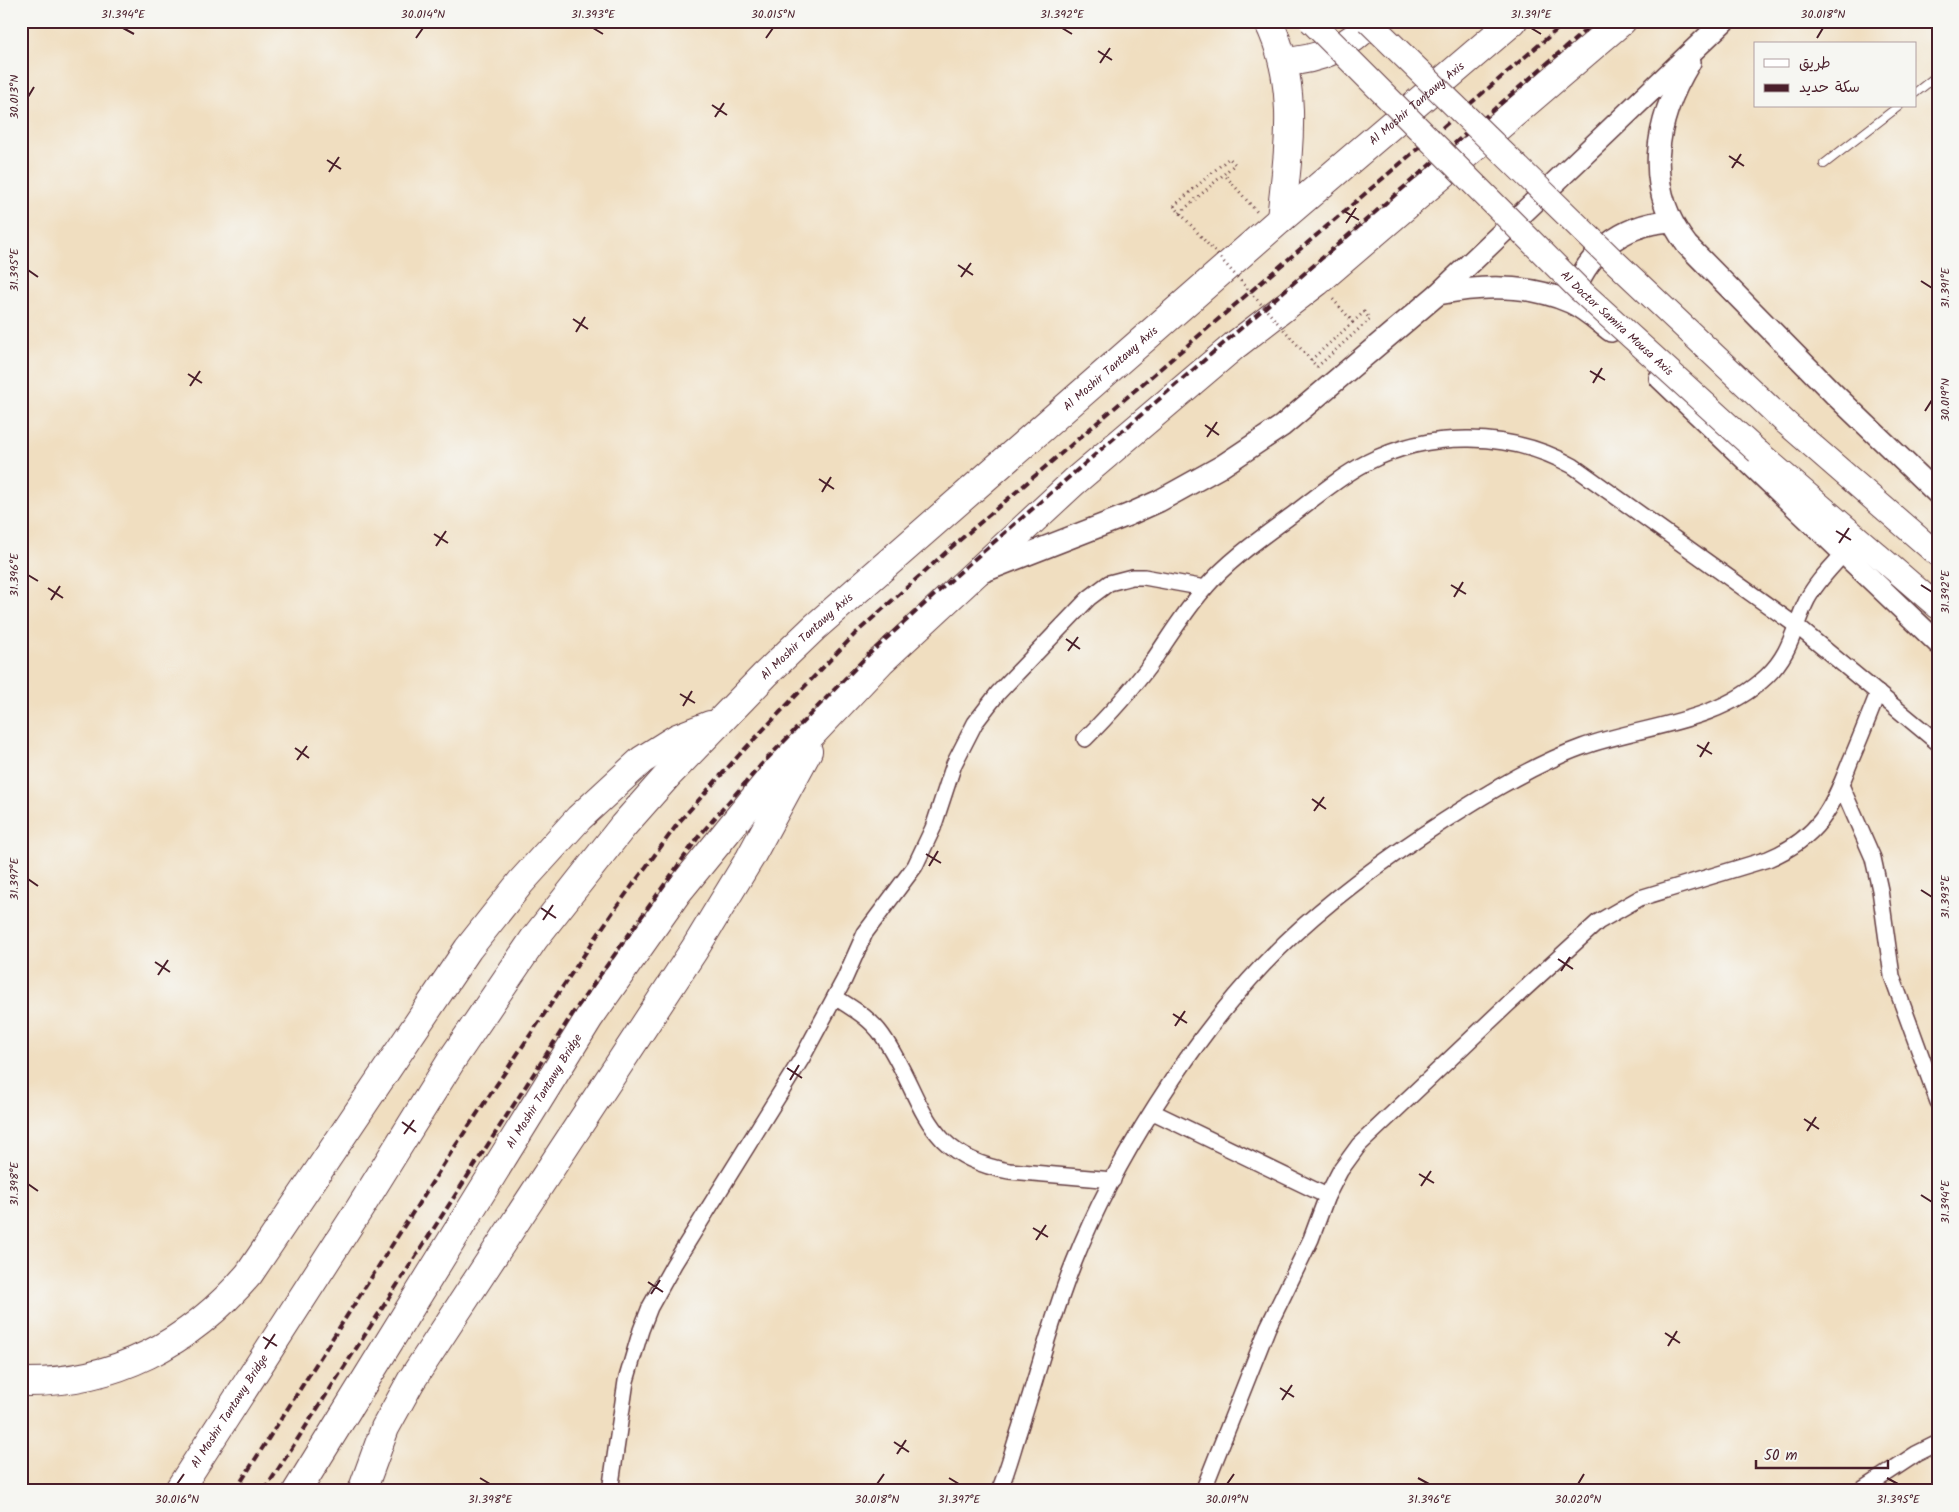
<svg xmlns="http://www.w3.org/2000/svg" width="1959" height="1512" font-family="Kalam,'Playpen Sans Arabic',sans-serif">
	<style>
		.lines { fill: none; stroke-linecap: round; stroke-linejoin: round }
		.lane-casing { stroke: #633c41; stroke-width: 10 }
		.street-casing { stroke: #633c41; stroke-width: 18 }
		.secondary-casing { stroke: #633c41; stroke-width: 24 }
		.primary-casing { stroke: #633c41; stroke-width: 26 }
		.highway-casing { stroke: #633c41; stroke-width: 30 }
		.path { stroke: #633c41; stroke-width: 3; stroke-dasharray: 1 4; stroke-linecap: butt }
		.lane { stroke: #fff; stroke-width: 8 }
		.street { stroke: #fff; stroke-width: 15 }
		.secondary { stroke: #fff; stroke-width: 21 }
		.primary { stroke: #fff; stroke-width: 24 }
		.highway { stroke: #fff; stroke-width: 28 }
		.rail { stroke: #4a1f2b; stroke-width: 4; stroke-dasharray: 8 4; stroke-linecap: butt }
		.primary-bridge-casing { stroke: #633c41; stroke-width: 26; stroke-linecap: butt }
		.path-bridge { stroke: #633c41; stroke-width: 3; stroke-dasharray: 1 4; stroke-linecap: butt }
		.primary-bridge { stroke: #fff; stroke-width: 24 }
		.ticks { fill: none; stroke: #4a1f2b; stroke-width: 2 }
		.labels { text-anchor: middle; stroke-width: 5; stroke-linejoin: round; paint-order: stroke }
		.street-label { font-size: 12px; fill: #4a1f2b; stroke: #f6f6f2 }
		.neatline { fill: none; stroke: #4a1f2b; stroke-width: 2 }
		.ticks-label { font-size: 12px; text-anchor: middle; fill: #4a1f2b }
	</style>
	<rect width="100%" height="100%" fill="#f6f6f2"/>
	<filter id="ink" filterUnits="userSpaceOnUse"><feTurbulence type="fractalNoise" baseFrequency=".02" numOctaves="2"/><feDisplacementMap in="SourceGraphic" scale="10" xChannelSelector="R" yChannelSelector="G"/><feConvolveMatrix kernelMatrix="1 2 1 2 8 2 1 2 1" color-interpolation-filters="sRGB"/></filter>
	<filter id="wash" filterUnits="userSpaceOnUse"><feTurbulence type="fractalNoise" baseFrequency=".0096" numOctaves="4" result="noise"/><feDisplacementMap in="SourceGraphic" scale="20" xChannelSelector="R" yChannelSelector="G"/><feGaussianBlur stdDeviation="1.12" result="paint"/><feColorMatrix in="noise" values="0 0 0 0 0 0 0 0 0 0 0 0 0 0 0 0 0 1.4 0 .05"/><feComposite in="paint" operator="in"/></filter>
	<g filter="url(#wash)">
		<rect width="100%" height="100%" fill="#f0dec0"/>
	</g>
	<g filter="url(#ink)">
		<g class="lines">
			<defs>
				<g id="lane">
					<polyline points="1915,93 1938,75"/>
					<polyline points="1824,164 1899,106"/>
				</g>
				<g id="street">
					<path d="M1085,739C1108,716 1130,692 1150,665C1168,639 1184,612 1205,588C1230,559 1261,538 1292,515C1316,497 1339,477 1366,463C1430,430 1510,431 1573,466L1798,627L1938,743"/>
					<polyline points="1841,785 1873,858 1880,890 1892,976 1938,1102"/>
					<path d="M835,997C852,1008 870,1018 882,1035C925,1097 919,1155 1009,1171L1113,1180"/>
					<polyline points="1153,1112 1327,1196"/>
					<polyline points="610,1491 626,1381 641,1330 650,1307 674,1264 802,1058 844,980 865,933 915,866 933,828 954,764 975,723 998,693 1089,598 1109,583 1132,577 1144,577 1205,588"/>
					<path d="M999,1491C1008,1470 1013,1449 1020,1428C1038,1373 1052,1316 1074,1262C1113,1163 1190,1042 1263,965C1310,915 1367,872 1424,834C1471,803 1529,766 1582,747C1643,725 1717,724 1767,676C1792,652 1793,628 1807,600C1816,582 1831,568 1844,553"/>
					<path d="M1203,1491L1268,1327L1311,1239L1327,1196L1340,1171L1359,1145L1507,1005L1598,922L1640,898L1768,859C1818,838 1832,809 1850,762C1860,739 1869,716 1878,693"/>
					<polyline points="1860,1491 1916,1454 1938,1443"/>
				</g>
				<g id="secondary">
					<path d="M1690,62C1654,121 1643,188 1687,245L1834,394L1938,494"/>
					<path d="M1438,294C1481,285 1528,284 1570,302C1585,309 1598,321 1611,331"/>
					<path d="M1571,301C1585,254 1620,225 1670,221"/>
					<polyline points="1660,378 1938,643"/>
					<polyline points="982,572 1128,515 1159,501 1222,466 1282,426 1438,294 1724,21"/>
				</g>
				<g id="primary">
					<polyline points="1785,422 1938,555"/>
					<polyline points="1758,452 1938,607"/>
				</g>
				<g id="highway">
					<path d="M1268,21C1300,85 1288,152 1281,219"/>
					<path d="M1283,62C1319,60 1348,48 1372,21"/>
					<path d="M21,1382C114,1384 190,1343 249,1274L468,949L521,882L579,818L642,760L677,738L710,725"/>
					<path id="s1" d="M178,1491L360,1208L453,1058L534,939L623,826L669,774L765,675L815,627L1281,219L1513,21"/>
					<path id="s2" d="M297,1491L589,1018L677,893L774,774L881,661L1074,482L1234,346L1317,282L1622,21"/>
					<polyline points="362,1491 385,1428 411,1381 694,950 750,858 808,751"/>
				</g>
			</defs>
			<use href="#lane" class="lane-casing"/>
			<use href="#street" class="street-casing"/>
			<use href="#secondary" class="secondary-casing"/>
			<use href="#primary" class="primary-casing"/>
			<use href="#highway" class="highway-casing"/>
			<g class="path">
				<polyline points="1174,206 1229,158 1235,164 1224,174 1257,212"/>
				<polyline points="1180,213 1224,174"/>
				<polyline points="1311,360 1353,322"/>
				<polyline points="1317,367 1370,319 1364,312 1353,322 1331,297"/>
			</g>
			<use href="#lane" class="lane"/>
			<use href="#street" class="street"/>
			<use href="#secondary" class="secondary"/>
			<use href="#primary" class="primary"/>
			<use href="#highway" class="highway"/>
			<g class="rail">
				<polyline points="235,1491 454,1148 615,909 679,822 740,754 855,634 954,545 1567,21"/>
				<polyline points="264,1491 573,1013 699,836 760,766 868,655 971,562 1596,21"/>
			</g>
			<defs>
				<g id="primary-bridge">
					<path id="s3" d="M1311,21L1580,290L1758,452"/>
					<polyline points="1368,21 1611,258 1785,422"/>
				</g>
			</defs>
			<use href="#primary-bridge" class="primary-bridge-casing"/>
			<polyline class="path-bridge" points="1174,206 1317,367"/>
			<use href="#primary-bridge" class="primary-bridge"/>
		</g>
	</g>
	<path class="ticks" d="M123,28L134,34M593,28L603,34M1062,28L1072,34M1531,28L1541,34M416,38L423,28M766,38L773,28M1817,38L1823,28M1098,51L1112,60M1100,63L1110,48M28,97L34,87M712,105L727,115M715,117L724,103M1729,156L1744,166M327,160L341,169M1732,168L1741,154M329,172L339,157M1344,211L1359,220M1346,223L1356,208M958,265L973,275M28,270L38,277M961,277L971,263M1921,281L1932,288M573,319L588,329M576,332L585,317M1590,371L1605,380M188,374L202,383M1593,383L1602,368M190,386L200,371M1925,411L1932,400M1205,425L1219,435M1207,437L1217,422M819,479L834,489M822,492L831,477M1836,531L1851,540M434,534L448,543M1839,543L1849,528M436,546L446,531M28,575L38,581M1451,585L1466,594M1921,585L1932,592M48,588L63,598M1454,597L1463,582M51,600L60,586M1066,639L1080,649M1068,651L1078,637M680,694L695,703M683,706L692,691M1697,745L1712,754M295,748L309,758M1700,757L1709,742M297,760L307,746M1312,799L1326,809M1314,811L1324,797M926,854L941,863M929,866L938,851M28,879L38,886M1921,890L1932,897M541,908L556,918M543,920L553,905M1558,959L1573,969M155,962L170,972M1561,971L1570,957M158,975L168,960M1173,1014L1187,1023M1175,1026L1185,1011M787,1068L802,1078M790,1080L799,1065M1804,1119L1819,1129M402,1122L416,1132M1807,1131L1816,1117M404,1134L414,1120M1419,1174L1434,1183M28,1184L38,1191M1421,1186L1431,1171M1921,1195L1932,1202M1033,1228L1048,1237M1036,1240L1046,1225M648,1282L663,1292M651,1294L660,1280M1665,1333L1680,1343M263,1337L277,1346M1668,1346L1677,1331M265,1349L275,1334M1280,1388L1294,1397M1282,1400L1292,1385M894,1442L909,1452M897,1454L906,1440M480,1478L490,1484M949,1478L959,1484M1418,1478L1429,1484M1887,1478L1898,1484M177,1484L184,1474M877,1484L884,1474M1227,1484L1234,1474M1578,1484L1584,1474"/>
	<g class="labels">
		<g class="street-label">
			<text dy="4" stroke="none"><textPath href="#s1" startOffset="1875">Al Moshir Tantawy Axis</textPath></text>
			<text dy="4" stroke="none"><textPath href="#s3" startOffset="430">Al Doctor Samira Mousa Axis</textPath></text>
			<text dy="4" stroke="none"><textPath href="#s1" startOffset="1470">Al Moshir Tantawy Axis</textPath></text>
			<text dy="4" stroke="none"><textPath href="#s1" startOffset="1065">Al Moshir Tantawy Axis</textPath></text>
			<text dy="4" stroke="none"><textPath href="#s2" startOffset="470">Al Moshir Tantawy Bridge</textPath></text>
			<text dy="4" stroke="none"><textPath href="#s1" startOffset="95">Al Moshir Tantawy Bridge</textPath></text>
		</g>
	</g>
	<rect width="1959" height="1512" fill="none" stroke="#f6f6f2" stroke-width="55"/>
	<rect x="1754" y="42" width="162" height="65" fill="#f6f6f2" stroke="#b1a0a2"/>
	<rect x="1764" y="59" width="25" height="8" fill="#ffffff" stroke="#b1a0a2"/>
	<text x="1799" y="68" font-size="15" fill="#4a1f2b">طريق</text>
	<rect x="1764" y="84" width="25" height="8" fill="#4a1f2b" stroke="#b1a0a2"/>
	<text x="1799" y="92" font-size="15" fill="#4a1f2b">سكة حديد</text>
	<path d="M1756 1460v8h132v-8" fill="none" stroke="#4a1f2b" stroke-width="2.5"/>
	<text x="1764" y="1460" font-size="15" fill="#4a1f2b" stroke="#f6f6f2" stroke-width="4" paint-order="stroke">50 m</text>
	<rect x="28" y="28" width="1904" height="1456" class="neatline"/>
	<g class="ticks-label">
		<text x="123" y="18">31.394°E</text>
		<text x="423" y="18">30.014°N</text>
		<text x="593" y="18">31.393°E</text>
		<text x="773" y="18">30.015°N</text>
		<text x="1062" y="18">31.392°E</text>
		<text x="1531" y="18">31.391°E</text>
		<text x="1823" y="18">30.018°N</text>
		<text transform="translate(14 97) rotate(-90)" y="4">30.013°N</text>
		<text transform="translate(14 270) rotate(-90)" y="4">31.395°E</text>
		<text transform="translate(1945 288) rotate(-90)" y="4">31.391°E</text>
		<text transform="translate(1945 400) rotate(-90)" y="4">30.019°N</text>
		<text transform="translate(14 575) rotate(-90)" y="4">31.396°E</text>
		<text transform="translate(1945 592) rotate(-90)" y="4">31.392°E</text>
		<text transform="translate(14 879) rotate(-90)" y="4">31.397°E</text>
		<text transform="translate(1945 897) rotate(-90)" y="4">31.393°E</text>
		<text transform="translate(14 1184) rotate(-90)" y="4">31.398°E</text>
		<text transform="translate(1945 1202) rotate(-90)" y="4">31.394°E</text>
		<text x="177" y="1503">30.016°N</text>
		<text x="490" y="1503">31.398°E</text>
		<text x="877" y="1503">30.018°N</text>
		<text x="959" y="1503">31.397°E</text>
		<text x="1227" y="1503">30.019°N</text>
		<text x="1429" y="1503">31.396°E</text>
		<text x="1578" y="1503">30.020°N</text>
		<text x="1898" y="1503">31.395°E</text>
	</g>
</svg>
